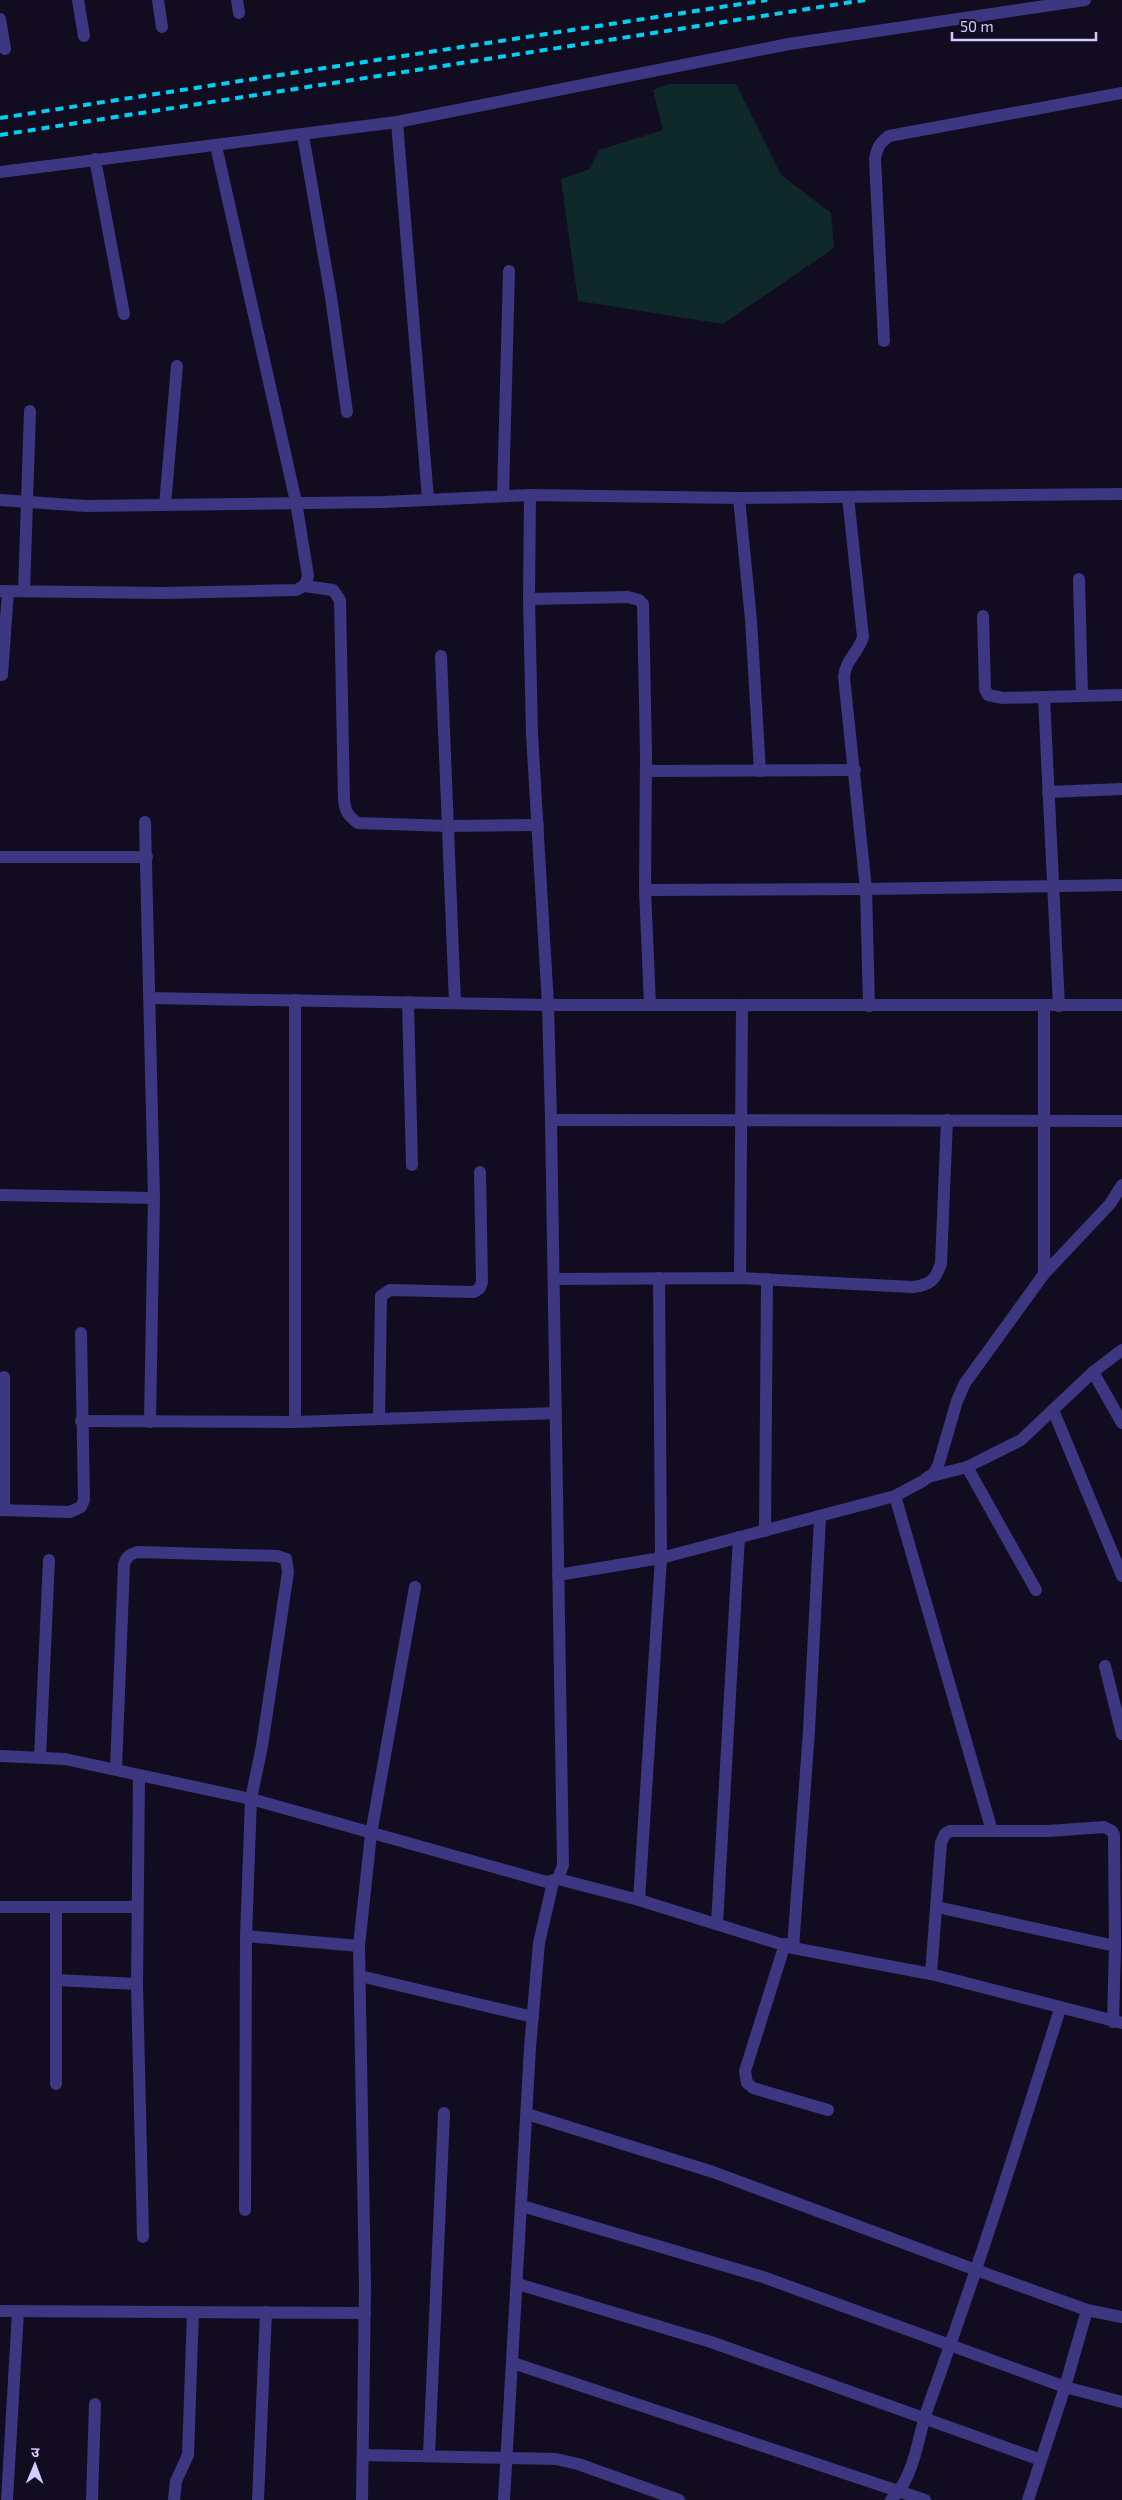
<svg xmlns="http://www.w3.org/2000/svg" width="1122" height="2500" font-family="'Exo 2','Noto Sans Devanagari',sans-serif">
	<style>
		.green { fill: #0f292a }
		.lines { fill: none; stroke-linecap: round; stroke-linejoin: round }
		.minor { stroke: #3d3680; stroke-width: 12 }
		.rail { stroke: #00cff6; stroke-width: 4; stroke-dasharray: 8 6; stroke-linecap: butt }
	</style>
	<rect width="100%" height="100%" fill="#110c20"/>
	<polygon class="green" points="668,84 736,84 781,175 831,213 834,248 723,324 578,301 561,179 590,169 599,150 663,130 653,90"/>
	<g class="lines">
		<g class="minor">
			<polyline points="78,0 84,36"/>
			<polyline points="158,0 162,27"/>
			<polyline points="237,0 239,13"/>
			<polyline points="0,19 5,49"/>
			<polyline points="397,122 428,499"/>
			<polyline points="303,135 331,297 347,412"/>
			<polyline points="95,159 124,314"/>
			<polyline points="0,172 397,122 789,44 1085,0"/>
			<path d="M884,341L875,159C877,147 880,143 889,136L1122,93"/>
			<polyline points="503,496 509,271"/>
			<path d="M848,497L863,637C859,652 845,660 844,677L866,889L869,1006"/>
			<polyline points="739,498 751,620 760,771"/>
			<polyline points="0,500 86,506 384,502 530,495 739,498 1122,494"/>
			<polyline points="165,505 177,366"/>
			<polyline points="1079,579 1082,696"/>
			<path d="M304,586L333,590L340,600L344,800C345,811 348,816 358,823L449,826L538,825"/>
			<path d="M0,591L163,593L296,590C303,587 306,585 308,576L296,502L216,146"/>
			<polyline points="24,591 30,411"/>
			<polyline points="529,599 628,597 639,600 643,604 646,753 645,890 650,1005"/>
			<polyline points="983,616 985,689 988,695 1003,698 1122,695"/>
			<polyline points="441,656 455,1003"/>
			<polyline points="2,675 8,591"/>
			<polyline points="1044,697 1059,1006"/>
			<polyline points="646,771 855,770"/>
			<polyline points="1048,792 1122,789"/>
			<polyline points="145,822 154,1198 150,1422"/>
			<polyline points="0,857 147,857"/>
			<polyline points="645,890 866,889 1122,885"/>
			<polyline points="149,998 548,1005 1122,1005"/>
			<polyline points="295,1000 295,1422"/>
			<polyline points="408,1002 412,1165"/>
			<polyline points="551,1120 1122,1121"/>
			<polyline points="0,1195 154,1198"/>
			<polyline points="1044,1274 1044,1007"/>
			<polyline points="740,1278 742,1005"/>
			<path d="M555,1279L740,1278L913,1287C930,1285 936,1280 941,1263L947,1120"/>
			<polyline points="1093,1372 1122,1423"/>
			<polyline points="4,1377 4,1510"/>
			<polyline points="1053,1410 1122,1576"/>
			<polyline points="379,1419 381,1296 390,1290 474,1292 480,1288 482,1282 480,1172"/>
			<polyline points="81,1421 295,1422 556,1413"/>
			<polyline points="967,1467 1036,1590"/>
			<polyline points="928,1477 967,1467 1021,1440 1093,1372 1122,1350"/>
			<polyline points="895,1496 992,1831"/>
			<polyline points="0,1510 70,1512 81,1507 84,1500 81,1333"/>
			<polyline points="765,1531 767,1279"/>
			<polyline points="558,1575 661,1558 895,1496 923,1481 934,1473 938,1466 957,1401 965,1383 1044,1274 1110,1204 1122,1185"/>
			<polyline points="1105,1666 1122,1734"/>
			<polyline points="0,1756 65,1759 251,1799 547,1882 558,1879 563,1865 551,1120 548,1005 532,734 529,599 530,495"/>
			<polyline points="40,1757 49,1560"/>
			<path d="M116,1769L124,1564C127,1556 130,1554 138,1552L277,1556L286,1559L288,1572L262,1746L251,1799L246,1936L245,2210"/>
			<polyline points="139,1776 137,1984 143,2237"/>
			<polyline points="558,1879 639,1900 793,1948 931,1974 1122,2023"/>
			<polyline points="639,1900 661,1558 659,1278"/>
			<polyline points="0,1907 137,1907"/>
			<polyline points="56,1907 56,2084"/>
			<polyline points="937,1907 1115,1946"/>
			<polyline points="717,1924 739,1537"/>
			<polyline points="246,1936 359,1946"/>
			<polyline points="785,1944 745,2071 747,2083 753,2088 828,2110"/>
			<polyline points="793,1948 809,1731 820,1518"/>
			<polyline points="931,1974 941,1843 945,1834 950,1831 1048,1831 1104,1827 1112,1831 1114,1835 1115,1946 1113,2022"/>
			<polyline points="360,1976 533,2017"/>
			<polyline points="56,1980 137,1984"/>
			<polyline points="527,2114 713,2172 976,2270 1087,2310 1122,2317"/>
			<polyline points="522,2206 763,2277 1065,2387 1122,2402"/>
			<polyline points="518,2284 711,2342 1041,2460"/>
			<polyline points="0,2311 365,2313"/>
			<polyline points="513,2363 925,2500"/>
			<polyline points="364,2455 556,2459 578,2464 679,2500"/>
			<polyline points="429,2455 444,2113"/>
			<polyline points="7,2500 18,2311"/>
			<polyline points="92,2500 95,2404"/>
			<polyline points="174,2500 176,2481 188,2455 193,2312"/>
			<polyline points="258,2500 266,2312"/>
			<polyline points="362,2500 365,2287 359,1946 371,1834 415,1587"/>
			<polyline points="504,2500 530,2048 539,1943 553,1882"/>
			<path d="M891,2500C916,2475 917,2438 928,2407C976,2275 1018,2142 1060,2009"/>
			<polyline points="1028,2500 1065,2387 1087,2310"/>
		</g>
		<g class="rail">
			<polyline points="0,118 767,0"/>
			<polyline points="0,135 865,0"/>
		</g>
	</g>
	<g transform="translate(35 2465) rotate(1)" stroke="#110c20" stroke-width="4" paint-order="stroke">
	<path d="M0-4L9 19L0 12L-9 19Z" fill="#d4cbff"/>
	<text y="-8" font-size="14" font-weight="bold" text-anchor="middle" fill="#d4cbff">उ</text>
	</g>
	<path d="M952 32v8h144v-8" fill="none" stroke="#d4cbff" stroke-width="2.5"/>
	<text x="960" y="32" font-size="15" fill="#d4cbff" stroke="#110c20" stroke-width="4" paint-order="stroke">50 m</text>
</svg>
